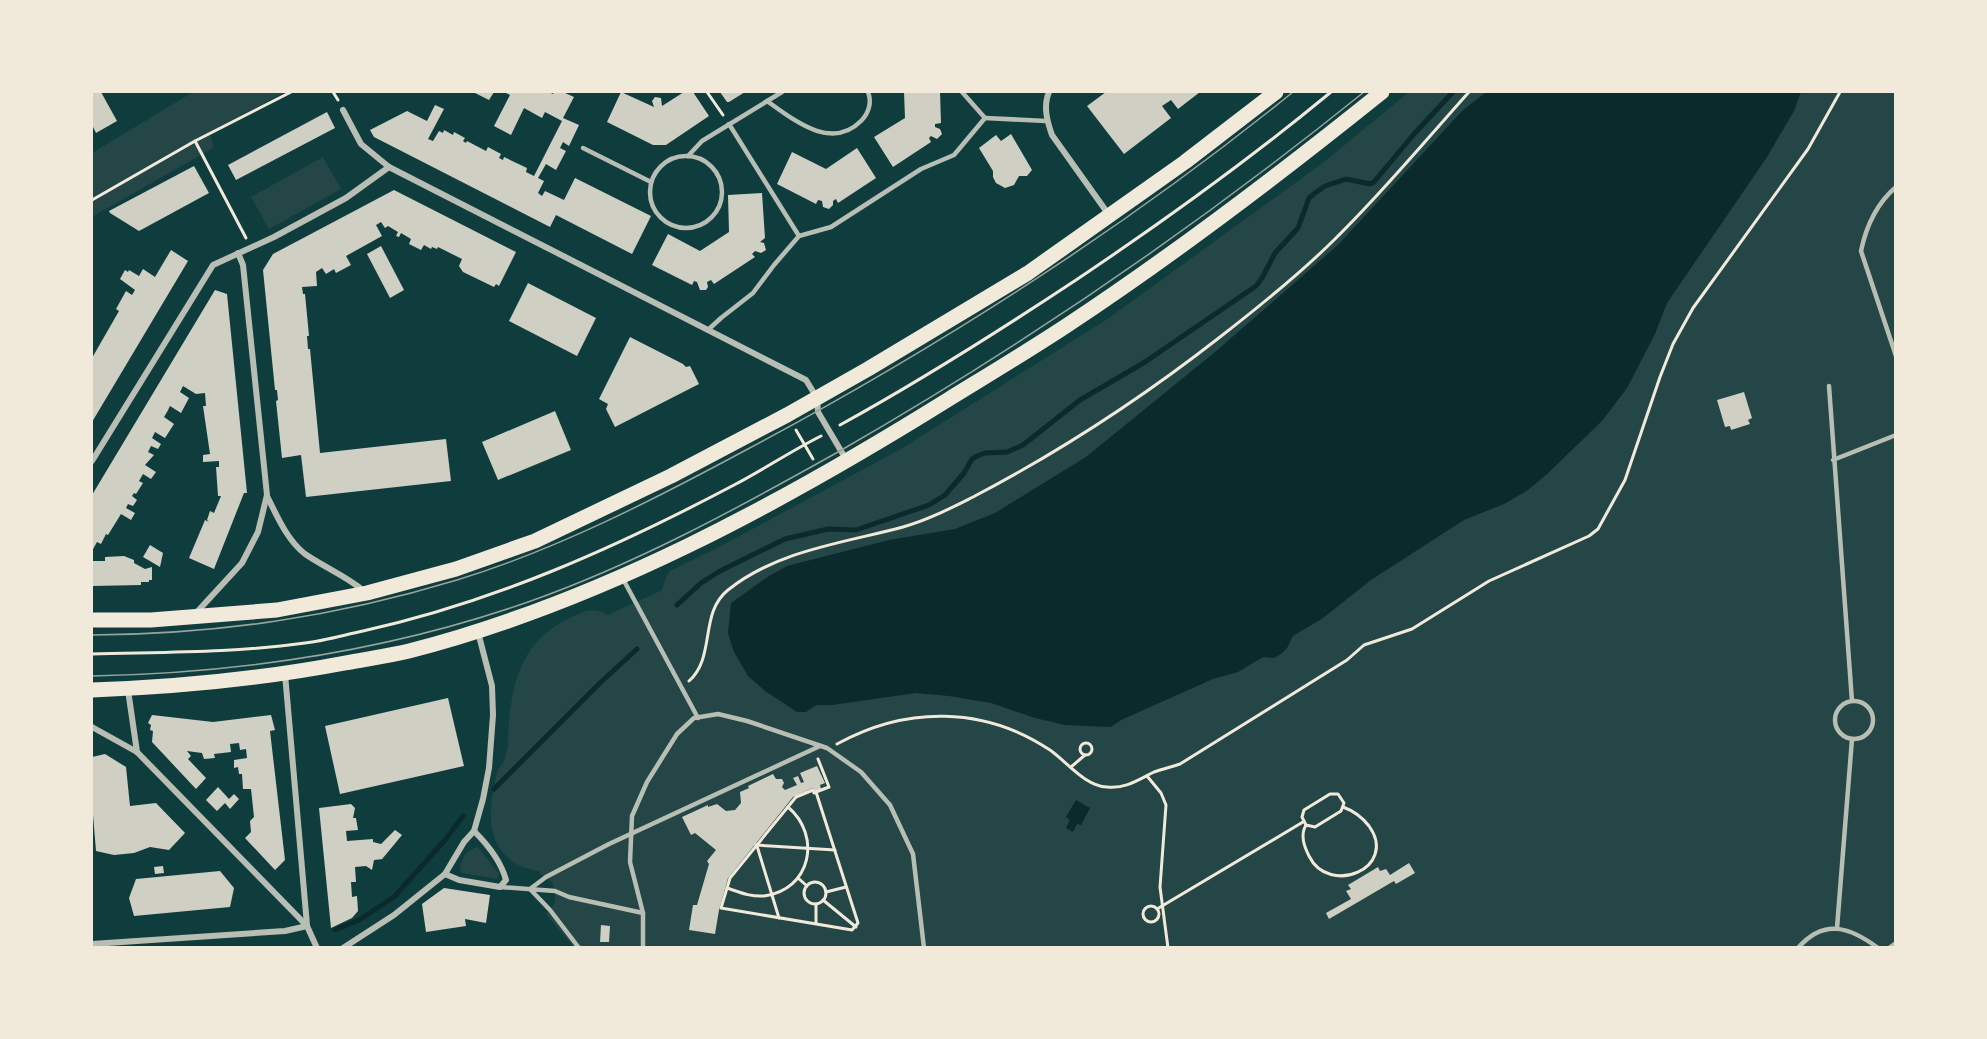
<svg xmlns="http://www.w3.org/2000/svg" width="1987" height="1039" font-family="Montserrat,sans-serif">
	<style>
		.green { fill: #244646 }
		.water { fill: #0a2a2b }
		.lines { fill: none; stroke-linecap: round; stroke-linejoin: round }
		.stream { stroke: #0a2a2b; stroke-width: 5 }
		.building { fill: #cfcfc3 }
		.path { stroke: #f1e9da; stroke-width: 3 }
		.service { stroke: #b8beb3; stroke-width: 4.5 }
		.minor { stroke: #b8beb3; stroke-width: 6 }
		.primary { stroke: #f1e9da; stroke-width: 15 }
		.tram { stroke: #97a49c; stroke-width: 1.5 }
	</style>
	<rect width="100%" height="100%" fill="#0f3d3e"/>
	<g class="green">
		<polygon points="193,92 285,92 210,132 213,148 92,217 92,153"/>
		<path d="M1409,92H1895V947H574L546,914C557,905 557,895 552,882L540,874L539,871C495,864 486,831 493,792C495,785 495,777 498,770C500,766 504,763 505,758C509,748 508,733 509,722C513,676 525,639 570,618C584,611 594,606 608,615L662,590L666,577L670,571L719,547L901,449L1109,318L1324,162Z"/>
		<polygon points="323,157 341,189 269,229 251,197"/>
		<path d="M478,847L499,874L497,879L461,873L460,865C464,856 467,849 478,847Z"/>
	</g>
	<g class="water">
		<polygon points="1486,92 1801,92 1794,111 1767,157 1667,303 1655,334 1627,388 1602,421 1546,475 1528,490 1504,504 1464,520 1371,580 1323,618 1293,636 1287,648 1281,654 1274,658 1263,657 1238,672 1213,679 1121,720 1111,727 1065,725 1035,718 991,703 949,696 916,693 832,705 816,705 806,712 797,712 765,691 748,676 734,652 728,633 731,603 769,576 787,566 889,540 955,529 995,513 1086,457 1215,352 1338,245 1462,111"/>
		<polygon points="1076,800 1090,808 1081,825 1077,824 1073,832 1066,828 1070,820 1066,817"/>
	</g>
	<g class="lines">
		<g class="stream">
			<polyline points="677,605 701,583 720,571 785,539 828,529 856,530 929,505 945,495 964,473 972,459 977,456 985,453 1007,452 1023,445 1080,400 1145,362 1256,286 1262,278 1275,253 1298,228 1309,198 1315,193 1325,186 1346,179 1370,184 1374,182 1414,134 1453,92"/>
			<polyline points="494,789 601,682 637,649"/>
			<polyline points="335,930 359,920 394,897 445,840 463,816"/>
		</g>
	</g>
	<g class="building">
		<polygon points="92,92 101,92 117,121 96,133 92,125"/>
		<polygon points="477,92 494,92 489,100 475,93"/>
		<polygon points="504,92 549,92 553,94 554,92 563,92 574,97 563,118 579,125 569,146 563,142 560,148 566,151 556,170 546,164 538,178 544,181 538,193 542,196 545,191 564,200 575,178 651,216 632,254 556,215 550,227 374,137 370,130 407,111 427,121 435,105 444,109 428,139 433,141 439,131 443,133 444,130 453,135 454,132 465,138 463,141 466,143 467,141 486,151 488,147 501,154 499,158 503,160 504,157 527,168 526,172 534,176 562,121 545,112 542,118 524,108 511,135 494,126 510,95"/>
		<polygon points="621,92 654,107 652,101 655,97 661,98 662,106 684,92 693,92 709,116 666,145 653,145 607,122"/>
		<polygon points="720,92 745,92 729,102 727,102"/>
		<polygon points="904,92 940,92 941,123 935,124 935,127 940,129 942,134 937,139 931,136 929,138 931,142 893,167 874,137 905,118"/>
		<polygon points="1106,92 1200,92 1178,109 1171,100 1162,106 1171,118 1124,154 1087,106"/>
		<polygon points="327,112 335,128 236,180 228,165"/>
		<polygon points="1011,134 1032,170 1027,176 1019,176 1014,185 1005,188 996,183 993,177 993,171 979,148 996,135 1001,141"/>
		<polygon points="857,148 876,178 838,203 836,199 833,201 833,205 829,209 823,207 822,201 818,200 816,204 777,184 792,152 826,169"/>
		<polygon points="194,166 209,193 139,231 110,213 109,211"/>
		<polygon points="394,190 516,252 499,286 496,284 494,287 463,272 459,266 462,259 438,247 437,249 432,247 431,249 424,245 421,250 409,244 411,239 401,233 399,237 396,236 398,232 388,226 385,228 381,222 376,225 382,236 346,256 351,265 336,273 334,269 326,274 322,268 316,272 317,286 302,287 303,294 305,294 309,336 307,336 308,349 310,349 320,453 446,439 451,481 306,497 301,455 282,458 276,401 278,400 277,390 275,390 263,270 273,254"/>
		<polygon points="762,193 765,238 760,242 764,243 766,250 761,253 755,251 752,254 755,257 714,284 711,280 707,282 708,287 706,290 700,290 697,282 694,281 692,285 652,265 668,234 700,251 729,232 728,195"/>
		<polygon points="381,246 404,290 390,298 367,254"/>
		<polygon points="171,250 188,261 92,422 92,358 119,311 116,309 126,291 132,295 135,290 120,279 125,270 128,272 129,270 139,276 143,269 155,277"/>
		<polygon points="528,283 596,318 577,356 509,321"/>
		<polygon points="215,290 227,294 247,493 244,493 214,569 189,558 205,520 209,522 207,520 210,511 214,513 221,496 218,496 216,467 219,467 219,461 203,462 203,455 210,454 203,406 206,406 205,393 196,394 183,386 180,392 189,398 181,413 170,406 167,412 164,417 174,424 165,438 155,432 152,438 161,444 158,449 151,446 148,452 154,455 145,465 156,472 151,479 143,474 139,481 143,483 136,494 134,493 132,496 137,500 133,506 128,504 126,508 135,513 131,520 121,514 108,535 106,534 101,544 97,542 92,551 92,495"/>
		<polygon points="630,337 683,364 686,367 690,366 699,384 615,427 606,409 608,404 599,399"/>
		<polygon points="1744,392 1752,418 1748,420 1750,424 1731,430 1730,426 1725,427 1717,400"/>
		<polygon points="555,411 571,450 498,480 482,442"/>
		<polygon points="150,545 163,553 160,567 143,557"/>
		<polygon points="124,556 134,560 134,563 145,569 152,567 152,580 149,580 149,582 141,582 141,585 92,586 92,561 105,561 105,557"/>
		<polygon points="448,698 464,766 340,794 325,726"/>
		<polygon points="152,715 213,722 271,715 275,730 270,731 285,860 275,870 245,838 251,832 250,821 254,817 251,789 243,789 242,774 239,774 238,767 234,768 234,760 247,758 246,749 240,750 239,743 230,744 231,752 214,754 215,758 204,759 202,753 187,751 191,756 188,759 206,778 196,789 152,742 153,731 150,730 151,725 148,723"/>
		<polygon points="105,754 126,767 130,806 156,803 185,833 169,850 150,847 134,853 114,855 96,851 92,803 92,757"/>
		<polygon points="817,766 825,783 820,785 821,789 815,792 813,788 793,797 728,878 719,910 715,934 689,930 693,905 697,905 709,864 707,861 716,850 695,833 691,835 682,817 708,805 708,807 717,804 726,811 735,810 741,803 740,792 749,788 748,786 773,774 776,779 782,779 784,783 782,787 785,790 797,785 793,778 798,776 801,783 804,782 800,773"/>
		<polygon points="218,787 229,799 234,794 239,799 230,809 225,803 217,811 206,800"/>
		<polygon points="351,804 355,808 353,818 356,818 358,830 346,831 347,841 373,839 373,842 381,844 395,830 402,835 383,858 382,857 383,859 374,860 372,870 366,866 355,867 356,882 351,882 352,897 357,896 358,911 352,918 331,928 319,808"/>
		<polygon points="1409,863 1415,873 1396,884 1394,881 1329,919 1326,913 1351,899 1346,891 1351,889 1348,885 1378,867 1380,871 1386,869 1390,875"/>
		<polygon points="163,866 164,873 155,874 154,867"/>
		<polygon points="220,871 234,888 230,907 134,916 129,898 136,879"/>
		<polygon points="444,888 490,895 486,923 465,919 466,926 426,932 422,904"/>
		<polygon points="601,925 610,926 609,942 600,942"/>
	</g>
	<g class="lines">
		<g class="path">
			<polyline points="333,92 338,100"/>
			<polyline points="707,92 723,115"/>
			<polyline points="195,141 246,238"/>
			<polyline points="92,200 195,141 291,92"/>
			<path d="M840,425C920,381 999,331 1076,280C1164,221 1250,159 1331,92"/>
			<polyline points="796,430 813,459"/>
			<path d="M92,654C162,652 235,653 305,643C324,641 344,635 363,631C494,602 615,548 734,485C763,470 791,451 821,436"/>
			<path d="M689,681C716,657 699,613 728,590C778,550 844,543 903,527C928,520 951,508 973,497C1061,451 1142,398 1220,337C1260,306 1300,274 1336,238C1383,192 1425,141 1469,92"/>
			<circle cx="1086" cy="749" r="6"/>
			<path d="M837,744C906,706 984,706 1050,750C1067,762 1085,786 1107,787C1125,789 1138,780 1154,772C1162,769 1172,767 1180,764L1347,660L1364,645L1412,629L1489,581L1589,536L1598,529L1625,480L1660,377L1673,344L1693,308L1808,149L1840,92"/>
			<polyline points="1071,767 1085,755"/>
			<polyline points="1147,776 1161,793 1166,805 1160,887 1168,948"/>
			<polygon points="813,790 814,793 816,792 858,923 852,930 721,908 730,878 796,797"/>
			<polyline points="816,792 829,787 818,759"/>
			<polygon points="1330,794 1338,794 1344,803 1341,811 1315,827 1306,825 1302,817 1304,810"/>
			<path d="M1306,825C1300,835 1304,846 1309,856C1329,897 1399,868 1369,826C1362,817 1354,811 1343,807"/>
			<polyline points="756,845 835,850"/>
			<polyline points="757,846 779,918"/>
			<polyline points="798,878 807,886"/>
			<circle cx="815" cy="893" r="11"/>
			<path d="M727,888C739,892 750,897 764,896C811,890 822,836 788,807"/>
			<polyline points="826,892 846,887"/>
			<polyline points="823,900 856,927"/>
			<circle cx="1151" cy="914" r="8"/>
			<polyline points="1157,909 1303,822"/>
			<polyline points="816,923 816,904"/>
		</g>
		<g class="service">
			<path d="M767,101C794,120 831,151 861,121C869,113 872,102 868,92"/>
			<polyline points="985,118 1046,121"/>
			<polyline points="729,124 799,236"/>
			<polyline points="583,148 651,182"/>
			<polyline points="688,156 702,141 782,92"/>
			<circle cx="686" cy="192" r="36"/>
			<path d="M1896,187C1876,204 1866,227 1861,251L1896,356"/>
			<polyline points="709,329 721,318 753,293 774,265 799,236 831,227 921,169 954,155 985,118 962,92"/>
			<polyline points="1829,386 1852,701"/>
			<polyline points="1833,460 1896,435"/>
			<polyline points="623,579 698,718"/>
			<circle cx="1854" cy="720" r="19"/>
			<polyline points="500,887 555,891 569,897 643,913"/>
			<polyline points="1837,928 1852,739"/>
			<polyline points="579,948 550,910 530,889 546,877 609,844 820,746"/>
			<polyline points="643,948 643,913 630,862 632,816 647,782 677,734 694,718 718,714 747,721 827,748 861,772 890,805 913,854 924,948"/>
			<path d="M1798,948C1824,918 1850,927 1878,948"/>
			<polyline points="1889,948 1896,943"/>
		</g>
		<g class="minor">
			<path d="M1049,92C1043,106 1047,121 1052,135L1109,215"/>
			<polyline points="343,110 361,144 389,167 806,380 817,398 818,412 847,461"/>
			<polyline points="92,461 213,265 274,237 346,198 389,167"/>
			<path d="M267,496C277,516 287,540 305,554C324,567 346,576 364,591"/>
			<polyline points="196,613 242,563 258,532 267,495 243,265 238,253"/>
			<polyline points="285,674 307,925"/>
			<polyline points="128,690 137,752"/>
			<polyline points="92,727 137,752 307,926 317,948"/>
			<path d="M445,874L459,880L500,887L506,880C501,861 488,845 474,831"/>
			<polyline points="92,944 285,931 307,926"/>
			<polyline points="343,948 394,915 445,874 464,842 474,831 483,799 489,768 493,715 492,686 478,632"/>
		</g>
		<g class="primary">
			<polyline points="92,620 151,620 277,610 367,593 456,569 535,541 671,476 787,415 868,369 1028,273 1185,162 1276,92"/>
			<path d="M92,690C177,687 261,679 345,663C366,659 388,656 409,651C600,602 782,503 949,399C988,375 1028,351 1066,326C1175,254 1280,174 1382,92"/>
		</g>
		<g class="tram">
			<path d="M92,635C219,634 335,617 457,580C558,549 653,500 746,450C939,347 1124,229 1293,92"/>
			<path d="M92,676C240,673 388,651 528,602C636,564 738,508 838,452C1023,346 1198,226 1364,92"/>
		</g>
	</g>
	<rect width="1987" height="1039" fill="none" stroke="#f1e9da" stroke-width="186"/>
</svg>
